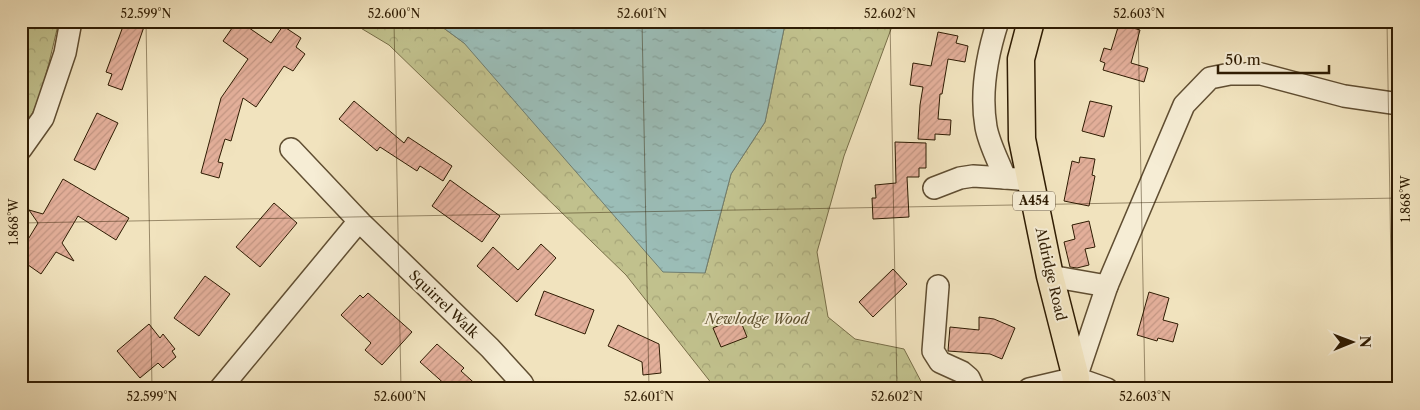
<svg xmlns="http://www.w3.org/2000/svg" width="1420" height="410" font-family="'Libre Caslon Text',serif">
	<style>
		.forest { fill: url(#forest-crowns); stroke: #786e48 }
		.water { fill: url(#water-ripples); stroke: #707d6f }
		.building { fill: url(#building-hatch); stroke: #2f1c03 }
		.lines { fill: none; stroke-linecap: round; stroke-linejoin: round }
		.minor-casing { stroke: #604e32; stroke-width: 24 }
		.major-casing { stroke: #2f1c03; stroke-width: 29 }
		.minor { stroke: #f6edd5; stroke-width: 21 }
		.major { stroke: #f1e3be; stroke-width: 26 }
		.ticks { fill: none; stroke: #2f1c03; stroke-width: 1; stroke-opacity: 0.45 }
		.labels { text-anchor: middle; stroke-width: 4; stroke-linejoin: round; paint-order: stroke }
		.shield { fill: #f6edd5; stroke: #6b5b42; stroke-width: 1 }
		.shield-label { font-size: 12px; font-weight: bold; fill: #2f1c03 }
		.street-label { font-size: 14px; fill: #2f1c03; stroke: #f6edd5 }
		.park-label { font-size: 14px; font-style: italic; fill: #5b4e2c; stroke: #f6edd5 }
		.neatline { fill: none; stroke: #2f1c03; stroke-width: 2 }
		.ticks-label { font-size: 12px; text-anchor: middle; fill: #2f1c03 }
	</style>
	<defs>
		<pattern id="forest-crowns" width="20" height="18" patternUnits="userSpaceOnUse" patternTransform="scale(1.25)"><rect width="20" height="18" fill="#c1c18d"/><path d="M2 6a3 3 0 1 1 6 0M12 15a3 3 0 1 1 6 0" fill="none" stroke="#a6a578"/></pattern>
		<pattern id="water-ripples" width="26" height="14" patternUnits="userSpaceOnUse" patternTransform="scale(1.25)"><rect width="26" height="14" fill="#9bbdb7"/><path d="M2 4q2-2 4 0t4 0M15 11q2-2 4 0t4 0" fill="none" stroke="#86a29c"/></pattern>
		<pattern id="building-hatch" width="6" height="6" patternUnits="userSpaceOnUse" patternTransform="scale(1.25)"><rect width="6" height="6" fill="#e3af9a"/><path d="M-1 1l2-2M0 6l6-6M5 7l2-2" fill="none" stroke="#c39683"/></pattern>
	</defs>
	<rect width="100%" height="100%" fill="#f1e3be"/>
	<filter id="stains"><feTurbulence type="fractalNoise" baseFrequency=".004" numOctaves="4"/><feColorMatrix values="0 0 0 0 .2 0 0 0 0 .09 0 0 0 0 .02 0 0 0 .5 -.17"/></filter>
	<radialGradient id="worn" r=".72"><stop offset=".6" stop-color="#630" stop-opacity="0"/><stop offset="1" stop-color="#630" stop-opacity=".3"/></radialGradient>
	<g class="forest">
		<path d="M21,21H59C50,57 42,103 21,134Z"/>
		<polygon points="349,21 434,21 464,43 705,273 731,174 765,122 785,24 798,21 894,21 844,156 817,252 828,317 855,339 904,349 925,389 716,389 626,275 389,45"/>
	</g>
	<polygon class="water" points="434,21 784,21 785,24 765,122 731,174 705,273 663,272 464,43"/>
	<g class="building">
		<polygon points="125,21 146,21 122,90 108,85 112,74 106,72"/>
		<polygon points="237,21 239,21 271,43 283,26 301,38 296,47 305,54 293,71 284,66 256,107 243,98 231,141 225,139 218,162 223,163 219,178 201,173 221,98 248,59 223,41"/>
		<polygon points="1119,24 1140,30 1131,63 1148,68 1144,82 1103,70 1105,63 1100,61 1104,48 1111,50"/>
		<polygon points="938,32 958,36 956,43 968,46 965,62 948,59 942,94 940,94 938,119 951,120 950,135 935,134 935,140 918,139 920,105 923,87 910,85 913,63 931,66"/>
		<polygon points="354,101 404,143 408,137 452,166 443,181 420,166 417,171 380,147 377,151 339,119"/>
		<polygon points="1090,101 1112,106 1104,137 1082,131"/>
		<polygon points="97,113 118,123 95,170 74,160"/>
		<polygon points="895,142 926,143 926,168 919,168 919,177 907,177 909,217 873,219 872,198 876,198 875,185 896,183"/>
		<polygon points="1080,157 1095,159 1092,175 1095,176 1089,206 1064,201 1072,161 1079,163"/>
		<polygon points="63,179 129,218 116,240 78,216 62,243 74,261 56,252 41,274 21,260 21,251 38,223 29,210 43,214"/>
		<polygon points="450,180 500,216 482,242 432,206"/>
		<polygon points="274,203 297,223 260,267 236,247"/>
		<polygon points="1089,221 1095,247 1085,249 1089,265 1077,268 1070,267 1064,242 1075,239 1072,225"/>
		<polygon points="541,244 556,258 517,302 477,266 493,247 518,270"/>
		<polygon points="893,269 907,284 873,317 859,302"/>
		<polygon points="205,276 230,294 199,336 174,318"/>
		<polygon points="544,291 594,310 585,334 535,315"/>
		<polygon points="1149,292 1169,298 1163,320 1178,324 1173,342 1158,338 1157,341 1137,335"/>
		<polygon points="368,293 412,332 382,365 365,350 371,343 341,315 360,295 363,298"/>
		<polygon points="739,317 747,337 721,347 713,328"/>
		<polygon points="979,317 994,319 1015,328 1002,359 990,354 948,351 950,327 979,330"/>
		<polygon points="149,324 160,338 163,334 175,349 172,351 176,357 163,368 158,363 140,378 117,351"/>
		<polygon points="618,325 659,344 661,373 643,375 642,362 608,346"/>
		<polygon points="437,344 464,368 461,371 481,389 457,389 451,384 448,387 420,362"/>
	</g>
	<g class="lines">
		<defs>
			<g id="minor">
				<path d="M998,21C987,55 980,92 986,127C989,144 999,162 1005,178L1029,180"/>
				<polyline points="21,149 43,118 65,53 71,21"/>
				<polyline points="291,149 359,221 490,348 522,383 525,389"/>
				<polyline points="934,188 960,178 973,176 1005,178"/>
				<polyline points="1050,276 1107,286 1076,378"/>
				<polyline points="938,286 933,351 940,362 962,372 969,378 974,389"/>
				<polyline points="1107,286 1184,105 1210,78 1230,74 1261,74 1344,96 1399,104"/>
				<polyline points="1076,378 1107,389"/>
				<polyline points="220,389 359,221"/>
				<polyline points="1029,389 1076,378"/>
			</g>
			<polyline id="major" points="1031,21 1021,59 1022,139 1050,276 1076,378 1075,389"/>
		</defs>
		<use href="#minor" class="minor-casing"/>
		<use href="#major" class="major-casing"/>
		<use href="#minor" class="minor"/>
		<use href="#major" class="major"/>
	</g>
	<path class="ticks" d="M146,21L152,389M394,21L401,389M642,21L649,389M890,21L897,389M1138,21L1145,389M1387,21L1393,389M21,223L1399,198"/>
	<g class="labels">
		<rect class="shield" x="1013" y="191.5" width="42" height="19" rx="4"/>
		<g class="shield-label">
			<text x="1034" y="205">A454</text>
		</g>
		<g class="street-label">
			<text transform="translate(1051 274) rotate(77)" y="5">Aldridge Road</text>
			<text transform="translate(444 304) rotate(44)" y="5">Squirrel Walk</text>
		</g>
		<g class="park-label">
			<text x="757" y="324">Newlodge Wood</text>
		</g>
	</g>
	<rect width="1420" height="410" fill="none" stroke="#f1e3be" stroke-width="55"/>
	<g transform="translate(1352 342) rotate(89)" stroke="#f6edd5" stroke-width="4" paint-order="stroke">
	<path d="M0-4L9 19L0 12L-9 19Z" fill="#2f1c03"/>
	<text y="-8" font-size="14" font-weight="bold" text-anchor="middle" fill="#2f1c03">N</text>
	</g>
	<path d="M1218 65v8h111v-8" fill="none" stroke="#2f1c03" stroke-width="2.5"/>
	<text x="1225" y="65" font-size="15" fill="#2f1c03" stroke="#f6edd5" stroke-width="4" paint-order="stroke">50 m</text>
	<rect x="28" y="28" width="1364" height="354" class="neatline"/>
	<g class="ticks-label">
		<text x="146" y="18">52.599°N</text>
		<text x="394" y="18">52.600°N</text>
		<text x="642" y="18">52.601°N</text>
		<text x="890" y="18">52.602°N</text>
		<text x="1139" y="18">52.603°N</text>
		<text transform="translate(1406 199) rotate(-90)" y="4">1.868°W</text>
		<text transform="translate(14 222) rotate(-90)" y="4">1.868°W</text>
		<text x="152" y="401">52.599°N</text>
		<text x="400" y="401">52.600°N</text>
		<text x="649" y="401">52.601°N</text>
		<text x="897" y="401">52.602°N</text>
		<text x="1145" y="401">52.603°N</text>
	</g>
	<rect width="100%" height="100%" filter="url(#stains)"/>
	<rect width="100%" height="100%" fill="url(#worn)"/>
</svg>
